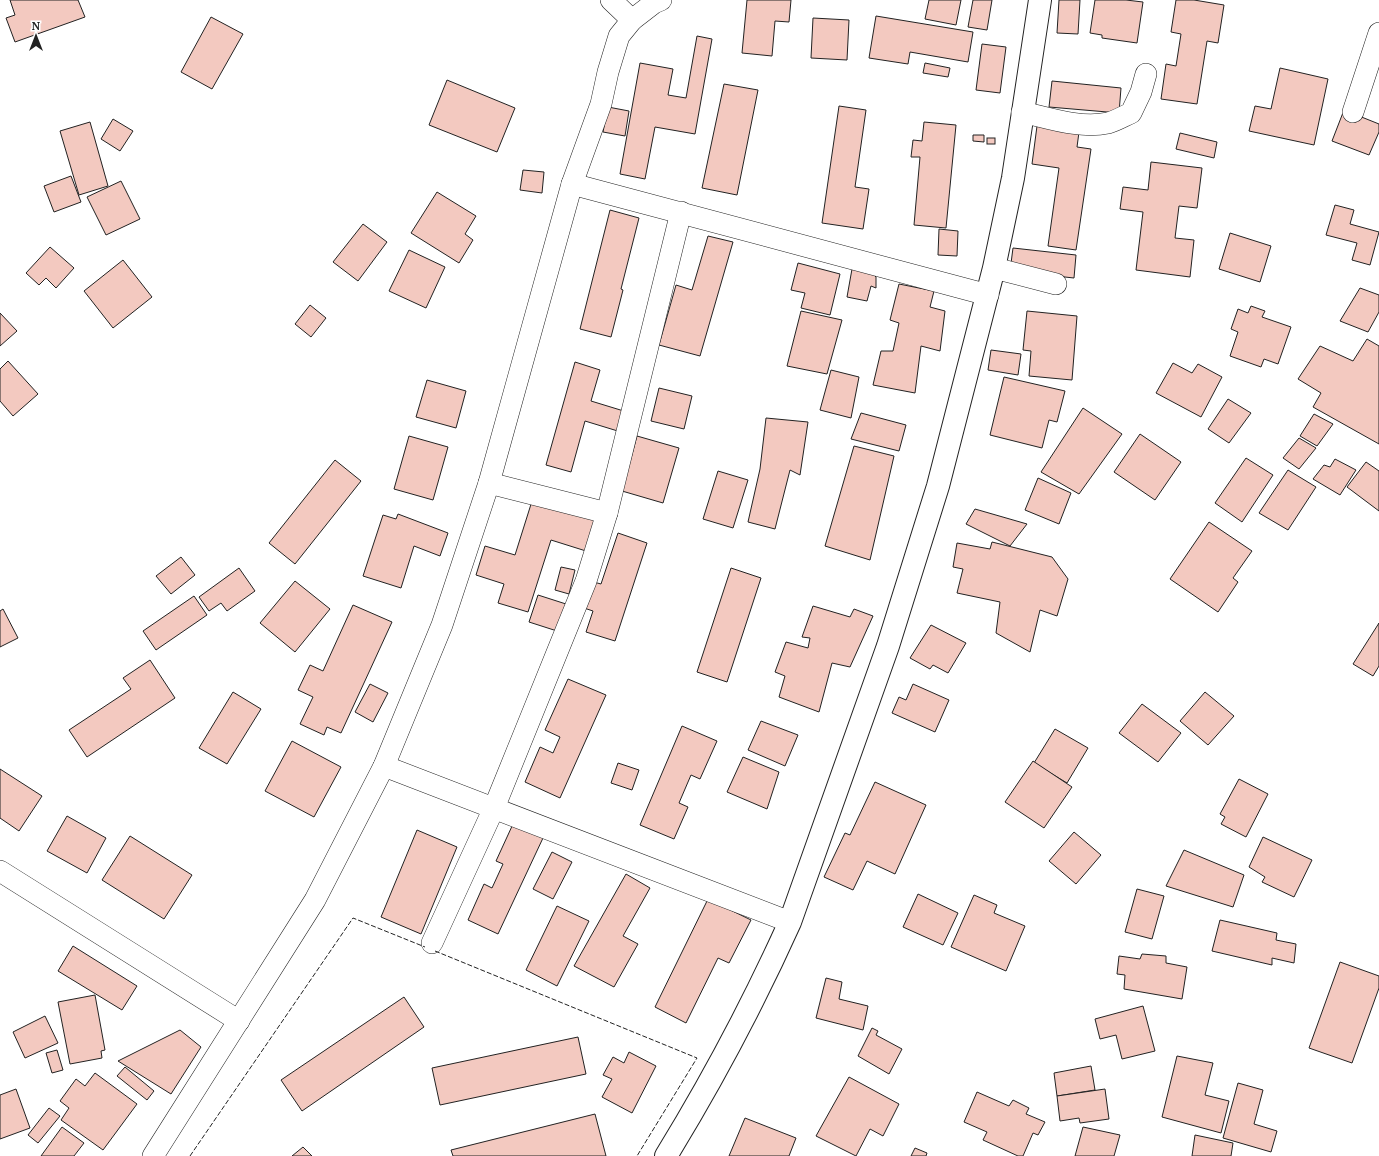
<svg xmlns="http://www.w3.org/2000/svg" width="1379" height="1156" font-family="'PT Serif',serif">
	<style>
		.building { fill: #f3c9c0; stroke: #222 }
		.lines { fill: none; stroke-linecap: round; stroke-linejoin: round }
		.minor-casing { stroke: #222; stroke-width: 22 }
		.tertiary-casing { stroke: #222; stroke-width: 24 }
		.minor { stroke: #fff; stroke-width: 21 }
		.tertiary { stroke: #fff; stroke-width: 22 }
		.fence { stroke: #222; stroke-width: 1; stroke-dasharray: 5 2; stroke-linecap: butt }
	</style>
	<rect width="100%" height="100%" fill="#fff"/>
	<g class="building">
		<polygon points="10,0 78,0 85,17 15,42 6,18 15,15"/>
		<polygon points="747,0 791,0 789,22 775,21 772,56 742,53"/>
		<polygon points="929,0 961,0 956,25 925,19"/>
		<polygon points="973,0 992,0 987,30 968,27"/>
		<polygon points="1059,0 1080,0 1078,34 1057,33"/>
		<polygon points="1095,0 1126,0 1143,2 1137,43 1102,38 1102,35 1090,33"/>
		<polygon points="1176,0 1194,0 1224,5 1218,43 1207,41 1197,104 1161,99 1166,64 1176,66 1181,34 1171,32"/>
		<polygon points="876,16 973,32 968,62 910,52 908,64 869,58"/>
		<polygon points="211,17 243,34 212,89 181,72"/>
		<polygon points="813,18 849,20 847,60 811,58"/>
		<polygon points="697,36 712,39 695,134 655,127 645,179 620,174 640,63 673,69 668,95 686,98"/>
		<polygon points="982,44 1006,47 1000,93 976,90"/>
		<polygon points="925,63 950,68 948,77 923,73"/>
		<polygon points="1280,68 1328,79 1314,145 1249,131 1255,106 1271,109"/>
		<polygon points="447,80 515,108 497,152 429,125"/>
		<polygon points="1052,81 1121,88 1119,113 1049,107"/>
		<polygon points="724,84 758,90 737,195 702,188"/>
		<polygon points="839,106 866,110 855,187 869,189 863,229 822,223"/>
		<polygon points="608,107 629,111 625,136 603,132"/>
		<polygon points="1344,110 1379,124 1379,132 1369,155 1332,141"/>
		<polygon points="113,119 133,131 120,151 101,139"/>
		<polygon points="90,122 108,186 79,195 60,131"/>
		<polygon points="924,122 956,125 946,228 914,225 920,157 911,157 913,140 922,141"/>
		<polygon points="1037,126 1079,132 1077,147 1091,149 1076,250 1048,246 1059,168 1032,164"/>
		<polygon points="1180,133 1217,142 1214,158 1176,149"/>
		<polygon points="973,135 984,135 984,142 973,141"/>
		<rect x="987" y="138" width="8" height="6"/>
		<polygon points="1151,162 1202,168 1197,208 1179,206 1175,238 1194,240 1190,277 1136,270 1143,212 1120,209 1123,187 1148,190"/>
		<polygon points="523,170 544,172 542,193 520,190"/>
		<polygon points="71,176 81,202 54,212 44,186"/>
		<polygon points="121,181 140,219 106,235 87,197"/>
		<polygon points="437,192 476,216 465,234 473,240 459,263 411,233"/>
		<polygon points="1335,205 1354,210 1350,224 1379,232 1370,265 1352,260 1357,243 1326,235"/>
		<polygon points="610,210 639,218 621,289 623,290 611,337 580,329"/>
		<polygon points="363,224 387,242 358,281 333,262"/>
		<polygon points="939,229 958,231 957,256 938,255"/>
		<polygon points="1230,233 1271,246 1260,282 1219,269"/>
		<polygon points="708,236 733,242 700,356 659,345 676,285 692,290"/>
		<polygon points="50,247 74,268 56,288 46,278 39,285 26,273"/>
		<polygon points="1013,248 1076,255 1074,278 1010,271"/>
		<polygon points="409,250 445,267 426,308 389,291"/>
		<polygon points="123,260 152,297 113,328 84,291"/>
		<polygon points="798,263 840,274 830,315 801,308 805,293 791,290"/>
		<polygon points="852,269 870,271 876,277 876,288 871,286 867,301 847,297"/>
		<polygon points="899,284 934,291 930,307 945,311 940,351 921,346 915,393 873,385 881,351 893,351 899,323 890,320"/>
		<polygon points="1360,288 1379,295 1379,312 1368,332 1340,321"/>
		<polygon points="310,305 326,318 311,337 295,324"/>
		<polygon points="1251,306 1265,311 1262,317 1291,327 1278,364 1264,359 1261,367 1230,356 1238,332 1231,329 1238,309 1248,313"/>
		<polygon points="801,311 842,320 827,374 787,366"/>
		<polygon points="1027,311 1077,316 1072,380 1029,376 1031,351 1023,350"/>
		<polygon points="0,313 17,331 0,346"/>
		<polygon points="1367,339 1379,346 1379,444 1313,407 1321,393 1298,379 1320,346 1353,361"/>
		<polygon points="991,350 1021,354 1018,375 988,370"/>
		<polygon points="8,361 38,394 13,416 0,401 0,369"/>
		<polygon points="575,362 600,370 591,401 627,412 621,432 585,421 571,472 546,465"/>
		<polygon points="1173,363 1192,373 1198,364 1222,377 1201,417 1156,393"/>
		<polygon points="831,370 859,377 851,418 820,410"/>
		<polygon points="1004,377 1065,391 1057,422 1049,420 1042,448 990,435"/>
		<polygon points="427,380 466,391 456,428 416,417"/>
		<polygon points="659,388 692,396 684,429 651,421"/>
		<polygon points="1228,399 1251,413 1229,443 1208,429"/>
		<polygon points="1083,408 1122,434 1079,494 1041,472"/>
		<polygon points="861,413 906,425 899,451 851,439"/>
		<polygon points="1314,414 1333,424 1317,446 1300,436"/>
		<polygon points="766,418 808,422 800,475 790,470 775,529 748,522 760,469"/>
		<polygon points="1140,434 1181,462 1155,500 1114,472"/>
		<polygon points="409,436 448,447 433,500 394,489"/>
		<polygon points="637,436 679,448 663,503 622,491"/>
		<polygon points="1299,438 1316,448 1299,469 1283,458"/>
		<polygon points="854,446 894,456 870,560 825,546"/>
		<polygon points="1246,458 1273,475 1242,522 1215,503"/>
		<polygon points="1335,459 1356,470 1340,495 1313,479 1324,465 1330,467"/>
		<polygon points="335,460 361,481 295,564 269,543"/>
		<polygon points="1366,462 1379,471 1379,511 1347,487"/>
		<polygon points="1288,470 1316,487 1288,530 1259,513"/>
		<polygon points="718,471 748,480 733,528 703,519"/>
		<polygon points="1038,478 1071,493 1059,524 1025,510"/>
		<polygon points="532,501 595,520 586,551 551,540 528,612 498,603 504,584 476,575 485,546 515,555"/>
		<polygon points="975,509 1027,524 1010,546 966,524"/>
		<polygon points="398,514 448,533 440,556 414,546 401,588 363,576 383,515 396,519"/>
		<polygon points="1209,522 1252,551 1233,578 1238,582 1218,612 1170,579"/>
		<polygon points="618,533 647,543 615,641 586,632 593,611 581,607 590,581 601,584"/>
		<polygon points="992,542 1052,557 1068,579 1057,616 1040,610 1030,652 996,633 1000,602 957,593 963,569 953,567 957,543 990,549"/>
		<polygon points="181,557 195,575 171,594 156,576"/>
		<polygon points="561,567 575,570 569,594 555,590"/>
		<polygon points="239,568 255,591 227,611 221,603 209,611 199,597"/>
		<polygon points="731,568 761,578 727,682 697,672"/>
		<polygon points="295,581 330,609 295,652 260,623"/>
		<polygon points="538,595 566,604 557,631 529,622"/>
		<polygon points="194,596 207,615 156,650 143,631"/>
		<polygon points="353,605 392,622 341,733 327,727 324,735 300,724 313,697 298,690 310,665 323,671"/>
		<polygon points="813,606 850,617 854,609 873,616 850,667 832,663 819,712 779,697 785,676 775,672 786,642 808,648 810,638 802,637"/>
		<polygon points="3,609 18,638 0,647 0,611"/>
		<polygon points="1379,623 1379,666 1373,676 1353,664"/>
		<polygon points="931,625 966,643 948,673 933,665 930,669 910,658"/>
		<polygon points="150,660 175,698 87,757 69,730 131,689 123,678"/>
		<polygon points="568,679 606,695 560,798 525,782 540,747 553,753 560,737 545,730"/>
		<polygon points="370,684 388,693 373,722 355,712"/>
		<polygon points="913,684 949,700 935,732 892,713 899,697 906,700"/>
		<polygon points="233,692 261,709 227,764 199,748"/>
		<polygon points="1205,692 1234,716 1208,745 1180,721"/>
		<polygon points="1142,704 1181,733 1158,762 1119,733"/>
		<polygon points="761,721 798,735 785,766 748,750"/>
		<polygon points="682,726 717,741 700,779 691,775 679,803 688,807 674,839 640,825"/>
		<polygon points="1055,729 1088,748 1067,783 1034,763"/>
		<polygon points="292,741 341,767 314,817 265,791"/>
		<polygon points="743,757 779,772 767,809 727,792"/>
		<polygon points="1033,761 1072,787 1044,828 1005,802"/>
		<polygon points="618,763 639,770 632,790 611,783"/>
		<polygon points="0,769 42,796 19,831 0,818"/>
		<polygon points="1239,779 1268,794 1246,837 1221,824 1225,817 1220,814"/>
		<polygon points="875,782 926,805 895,874 867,861 853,890 824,877 845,833 850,835"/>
		<polygon points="67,816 106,838 87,873 47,851"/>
		<polygon points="513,824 543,838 498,934 468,920 484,884 492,888 503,864 496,861"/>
		<polygon points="417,830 457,847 421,934 381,917"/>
		<polygon points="1074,832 1101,855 1076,884 1049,861"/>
		<polygon points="130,836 192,875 164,919 102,880"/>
		<polygon points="1263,837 1312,860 1294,897 1262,882 1265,877 1249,867"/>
		<polygon points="1184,850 1244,875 1233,907 1166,886"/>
		<polygon points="552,852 572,862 553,899 533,889"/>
		<polygon points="626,874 650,888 623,936 638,944 614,987 574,966"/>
		<polygon points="1137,889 1164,896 1152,939 1125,932"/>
		<polygon points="918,894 958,913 943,945 903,927"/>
		<polygon points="974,895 997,905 994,913 1025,926 1006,971 951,947"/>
		<polygon points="708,899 751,920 729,963 718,958 686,1023 655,1007"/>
		<polygon points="557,906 589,921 557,986 526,970"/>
		<polygon points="1220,920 1277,933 1276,940 1296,944 1294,963 1272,958 1272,965 1212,951"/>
		<polygon points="73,946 137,986 122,1010 58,971"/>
		<polygon points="1142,954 1166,956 1166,963 1187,967 1182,999 1124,989 1125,975 1117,974 1119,956 1140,959"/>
		<polygon points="1340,962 1379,976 1379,988 1352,1063 1309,1048"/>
		<polygon points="826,978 842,982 839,999 868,1006 863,1030 816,1018"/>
		<polygon points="95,995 105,1050 101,1051 102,1058 70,1064 58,1002"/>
		<polygon points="404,997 424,1027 302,1111 281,1080"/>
		<polygon points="1143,1006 1155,1051 1122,1059 1116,1035 1100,1039 1095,1019"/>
		<polygon points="45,1016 58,1043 25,1058 13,1032"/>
		<polygon points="872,1028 878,1031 876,1035 902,1049 889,1074 858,1056"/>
		<polygon points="180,1030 201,1047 171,1094 118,1061"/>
		<polygon points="578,1037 586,1074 440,1105 432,1068"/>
		<polygon points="57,1050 63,1070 52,1073 46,1053"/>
		<polygon points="629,1052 656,1066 632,1113 602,1097 612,1079 603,1075 613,1057 624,1063"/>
		<polygon points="1177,1056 1213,1063 1205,1095 1229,1101 1221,1133 1162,1117"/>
		<polygon points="1091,1066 1095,1090 1057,1096 1054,1073"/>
		<polygon points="125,1067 154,1091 147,1100 117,1076"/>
		<polygon points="95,1073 137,1104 103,1150 61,1120 69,1108 60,1101 76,1079 85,1086"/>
		<polygon points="849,1077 899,1104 883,1136 870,1129 856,1156 816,1136"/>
		<polygon points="1238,1083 1263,1090 1254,1124 1277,1131 1271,1152 1223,1138"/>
		<polygon points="16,1089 30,1128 0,1139 0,1095"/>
		<polygon points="1105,1089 1109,1119 1080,1123 1079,1118 1060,1121 1057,1096"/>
		<polygon points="977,1092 1009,1106 1013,1100 1029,1108 1026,1114 1045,1122 1038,1135 1033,1133 1023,1156 1018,1156 983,1140 987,1132 964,1122"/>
		<polygon points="49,1108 60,1116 38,1143 28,1135"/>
		<polygon points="595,1114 606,1156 453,1156 451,1150"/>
		<polygon points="745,1118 796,1138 789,1156 729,1156"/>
		<polygon points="62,1127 84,1143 74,1156 41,1156"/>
		<polygon points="1083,1127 1120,1135 1114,1156 1075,1156"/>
		<polygon points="1195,1135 1233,1143 1231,1156 1192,1156"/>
		<polygon points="303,1147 312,1156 292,1156"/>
		<polygon points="915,1148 927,1153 926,1156 911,1156"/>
	</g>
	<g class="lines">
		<defs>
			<g id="minor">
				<polyline points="611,0 632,20"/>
				<path d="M1022,112C1049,118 1080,129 1108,123C1116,121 1124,116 1131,113L1141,92L1146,74"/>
				<polyline points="1353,112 1379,33"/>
				<polyline points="572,184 988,295"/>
				<polyline points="994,268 1056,284"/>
				<polyline points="489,483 607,513"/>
				<polyline points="384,766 790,922"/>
				<polyline points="0,871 239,1021"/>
				<polyline points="432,943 494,808 586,581 607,513 681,212"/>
				<polyline points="153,1156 315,900 384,766 442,625 489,483 572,184 601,104 608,72 619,36 632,20 654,3 661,0"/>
			</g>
			<path id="tertiary" d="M666,1156C712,1081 754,1002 790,922L888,646L938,486L994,268L1013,178L1040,0"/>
		</defs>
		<use href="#minor" class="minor-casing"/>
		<use href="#tertiary" class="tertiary-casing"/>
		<use href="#minor" class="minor"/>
		<use href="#tertiary" class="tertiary"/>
		<g class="fence">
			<polyline points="435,951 697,1058 637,1156"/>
			<polyline points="190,1156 353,918 425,947"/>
		</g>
	</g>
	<g transform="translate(36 36)" stroke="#ffffff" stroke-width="3" paint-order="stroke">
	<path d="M0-3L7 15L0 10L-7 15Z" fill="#222222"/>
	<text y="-6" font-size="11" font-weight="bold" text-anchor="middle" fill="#222222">N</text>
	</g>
</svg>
